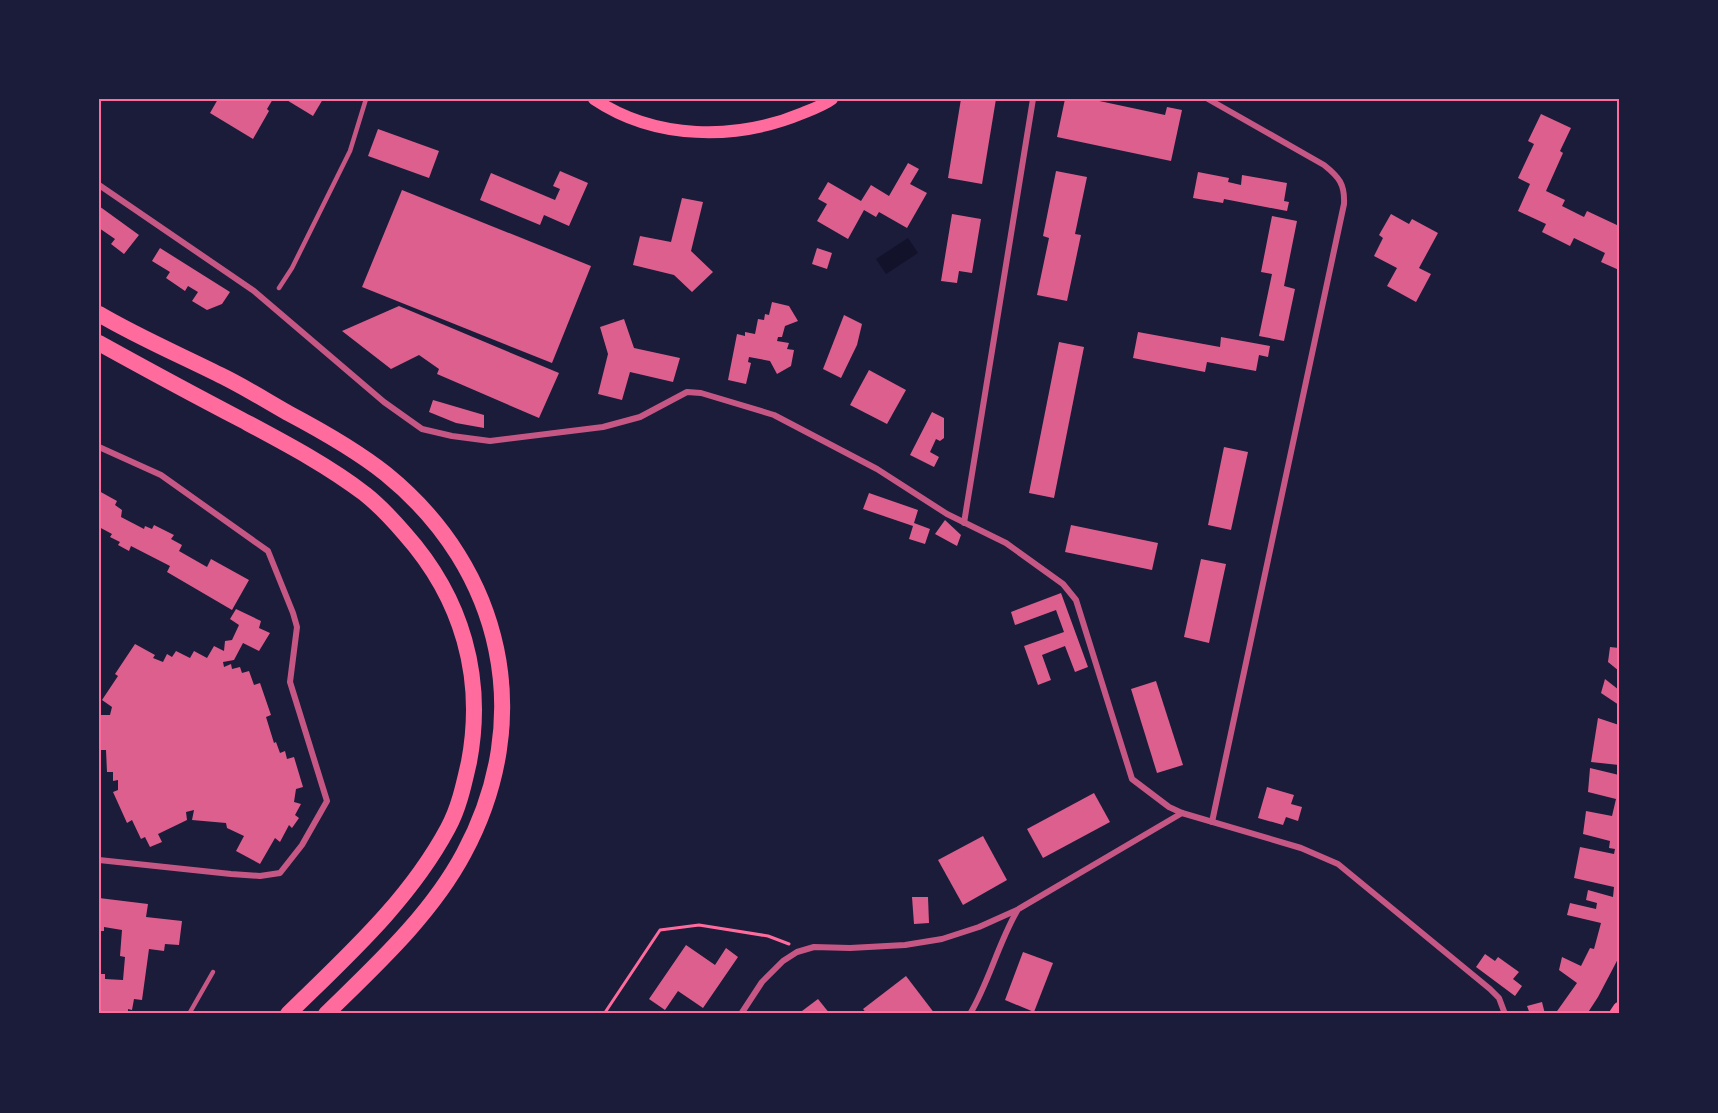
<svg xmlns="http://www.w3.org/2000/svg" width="1718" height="1113" font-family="Merriweather,serif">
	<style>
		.water { fill: #12122b }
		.building { fill: #dd5f8e }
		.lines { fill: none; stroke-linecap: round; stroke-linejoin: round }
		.path { stroke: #ff6b9d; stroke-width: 3 }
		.service { stroke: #c65784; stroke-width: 4.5 }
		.minor { stroke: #c65784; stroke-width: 6 }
		.secondary { stroke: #ff6b9d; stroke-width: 12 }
		.motorway { stroke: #ff6b9d; stroke-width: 16 }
		.neatline { fill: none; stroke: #ff6b9d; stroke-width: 2 }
	</style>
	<rect width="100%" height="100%" fill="#1b1b3a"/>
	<polygon class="water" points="908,238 918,253 886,274 876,259"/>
	<g class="building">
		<polygon points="218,99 273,99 267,109 269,111 253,139 210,113"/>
		<polygon points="285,99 323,99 313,116"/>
		<polygon points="961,99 996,99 982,184 948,178"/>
		<polygon points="1065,99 1090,99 1165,115 1167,107 1182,110 1171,161 1057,137"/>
		<polygon points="1541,114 1571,128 1560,151 1563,153 1546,191 1565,200 1562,206 1584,217 1587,211 1619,226 1619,270 1601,262 1605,253 1574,238 1570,246 1542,232 1546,224 1518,211 1530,184 1518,178 1534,144 1528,141"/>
		<polygon points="378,129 439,151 429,178 368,156"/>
		<polygon points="908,163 919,169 910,184 927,193 907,228 879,212 876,217 864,210 848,239 817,221 827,204 818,199 828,182 861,201 871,185 889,196"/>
		<polygon points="560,171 588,183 569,226 544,215 540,225 480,200 491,173 555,200 560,189 553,186"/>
		<polygon points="1056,171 1087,177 1075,234 1081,235 1067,301 1037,295 1049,238 1043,236"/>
		<polygon points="1198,172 1229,178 1228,182 1241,185 1242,175 1287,183 1284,201 1289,202 1287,211 1224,199 1223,203 1193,198"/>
		<polygon points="402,190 591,266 552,363 362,287"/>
		<polygon points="682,198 703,202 691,251 713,272 692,292 674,275 633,265 640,236 671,242"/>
		<polygon points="99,206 139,235 124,254 111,244 115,239 99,228"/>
		<polygon points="952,214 981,219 972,273 959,271 957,283 941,281"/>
		<polygon points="1391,214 1409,224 1412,219 1438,233 1419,268 1431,274 1416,302 1387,286 1397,268 1374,256 1383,238 1379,235"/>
		<polygon points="1272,216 1297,221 1284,286 1295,289 1284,341 1259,336 1272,274 1261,272"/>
		<polygon points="160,248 230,292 222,304 207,310 192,301 198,292 188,286 185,291 166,278 170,272 152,261"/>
		<polygon points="817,248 832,253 827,269 812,264"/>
		<polygon points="772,302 789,306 798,321 785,326 782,337 778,337 777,341 789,343 787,349 794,350 791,366 777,374 770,361 749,357 748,362 751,363 746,384 728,380 737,334 745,336 745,332 755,334 758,319 764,320 765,314 769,315"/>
		<polygon points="399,306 559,373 539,418 437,374 439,369 419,355 391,369 342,331"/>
		<polygon points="844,315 862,324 857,345 841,378 823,369"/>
		<polygon points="624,319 634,348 680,358 673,382 630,372 622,400 598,394 608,354 600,327"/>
		<polygon points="1138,332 1220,347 1221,337 1270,346 1268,357 1259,355 1256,371 1207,362 1205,372 1133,358"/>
		<polygon points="1059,342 1084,347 1054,498 1029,493"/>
		<polygon points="869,370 906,390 887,424 850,405"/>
		<polygon points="433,400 484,415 484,428 456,423 429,412"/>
		<polygon points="932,412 944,418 944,438 940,441 936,439 930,452 939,457 934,467 910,455"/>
		<polygon points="1224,447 1248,452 1231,530 1208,525"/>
		<polygon points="99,491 117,501 115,505 122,510 121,517 144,529 145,526 152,529 154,525 174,535 171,539 182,545 179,551 207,567 211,559 249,580 232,610 167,572 170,566 131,546 129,551 118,545 120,542 110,537 112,534 99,527"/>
		<polygon points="869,493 918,510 914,523 930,529 925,544 909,539 913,526 863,509"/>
		<polygon points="945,520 961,535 957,546 935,534"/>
		<polygon points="1071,525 1158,543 1152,570 1065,552"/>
		<polygon points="1201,559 1226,564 1209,643 1184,637"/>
		<polygon points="1061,593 1088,667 1075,672 1065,646 1042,655 1051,680 1038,685 1024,646 1064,632 1056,610 1015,625 1011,612"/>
		<polygon points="236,609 261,621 259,628 270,633 259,651 243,643 234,660 223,662 224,667 231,664 232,669 240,667 242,673 249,671 254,685 260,683 271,715 266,717 274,743 276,742 280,753 285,751 287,759 294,757 303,787 296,789 294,802 301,804 295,815 299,818 292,828 289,825 280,842 275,838 260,864 236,851 244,836 227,828 226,823 192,820 194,810 186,812 187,820 158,834 162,842 150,847 145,837 141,839 132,820 127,823 113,792 118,790 118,780 113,781 113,772 107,772 106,750 100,750 99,715 110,715 112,707 102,700 118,676 115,674 135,644 155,655 153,658 163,662 167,654 172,657 176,651 190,658 194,651 207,658 214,646 224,651 225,641 232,640 239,625 230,619"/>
		<polygon points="1610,647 1619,648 1619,671 1608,662"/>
		<polygon points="1605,679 1619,690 1619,705 1601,693"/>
		<polygon points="1156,681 1183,765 1157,773 1131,689"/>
		<polygon points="1598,718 1619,725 1619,765 1591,762"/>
		<polygon points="1590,768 1619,775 1619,957 1598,997 1587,1014 1555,1014 1577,983 1559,970 1562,957 1581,966 1590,948 1594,949 1601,923 1567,915 1570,903 1596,909 1597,903 1586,900 1588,890 1613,897 1614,887 1574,878 1580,847 1614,854 1615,849 1609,848 1610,841 1583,834 1586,811 1612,816 1616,799 1588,792"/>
		<polygon points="1267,787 1294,795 1291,804 1302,807 1298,821 1286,817 1283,825 1258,818"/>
		<polygon points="1094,793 1110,822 1043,858 1027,829"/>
		<polygon points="983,836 1007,880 963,905 938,860"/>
		<polygon points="912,897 928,897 929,923 914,924"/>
		<polygon points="99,898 148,904 146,917 182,921 179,945 165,944 164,951 149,949 142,1000 134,999 132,1010 128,1009 128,1014 99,1014 99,974 105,974 105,979 123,980 125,957 120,956 122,930 104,927 104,931 99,931"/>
		<polygon points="686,945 715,965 726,948 738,957 703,1008 678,991 665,1010 649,999"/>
		<polygon points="1023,952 1053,963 1034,1012 1005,1000"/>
		<polygon points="1485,954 1495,961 1498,957 1519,972 1513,979 1522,986 1515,996 1476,967"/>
		<polygon points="906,976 935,1014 867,1014 863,1009"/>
		<polygon points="818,999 830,1014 798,1014"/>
		<polygon points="1542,1002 1545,1014 1530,1014 1527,1006"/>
	</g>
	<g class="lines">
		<polyline class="path" points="604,1014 660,930 699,925 768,936 789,944"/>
		<g class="service">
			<polyline points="279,288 292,268 350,151 366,99"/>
			<polyline points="189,1014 213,972"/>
		</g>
		<g class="minor">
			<path d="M1208,99L1324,165C1339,177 1345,184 1344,204L1212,822"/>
			<polyline points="99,185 254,291 384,402 422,429 452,436 490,441 603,427 640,417 687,392 701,393 774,415 877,469 947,514 1006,543 1063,584 1076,600 1132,779 1169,807 1182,813 1301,848 1338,864 1490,989 1499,998 1505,1014"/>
			<polyline points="99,447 161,475 268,551 293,613 297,627 290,682 327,801 302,845 280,873 260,876 231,874 99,860"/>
			<polyline points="964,523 1033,99"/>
			<polyline points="741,1014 762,982 783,961 797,952 814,947 850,948 905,945 942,939 979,927 1017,910 1182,813"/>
			<path d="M970,1014C989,982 998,944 1017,911"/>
		</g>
		<g class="secondary">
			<path d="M594,99C655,140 736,141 803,113C813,109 824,105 832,99"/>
			<polyline points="1615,1014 1619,1008"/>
		</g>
		<g class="motorway">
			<path d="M99,314C138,337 180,355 220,375C243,386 265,400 288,413C322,431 356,450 386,474C504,570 536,719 464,853C431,915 376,965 326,1014"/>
			<path d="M99,343C146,369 194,395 242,420C285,443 327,465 365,494C380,506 393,520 405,534C462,598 485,677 469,762C464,784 459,808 448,828C409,901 346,957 288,1014"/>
		</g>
	</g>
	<rect width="1718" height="1113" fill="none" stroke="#1b1b3a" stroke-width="201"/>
	<rect x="100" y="100" width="1518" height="912" class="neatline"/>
</svg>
